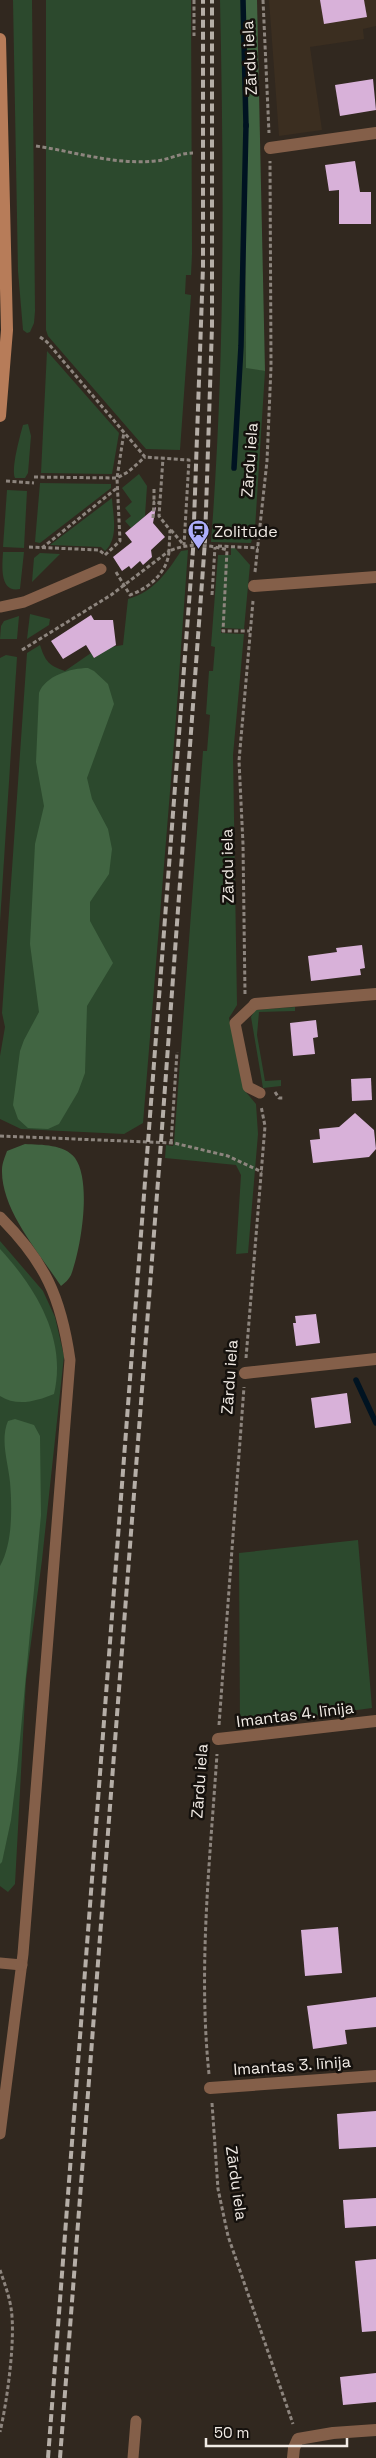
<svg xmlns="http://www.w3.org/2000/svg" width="376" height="2458" font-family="'Space Grotesk',sans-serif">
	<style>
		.commercial { fill: #3b2e20 }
		.green { fill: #2c492d }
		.forest { fill: #416542 }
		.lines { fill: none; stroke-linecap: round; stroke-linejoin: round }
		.stream { stroke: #001321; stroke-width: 5.5 }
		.building { fill: #d8b1d9 }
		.path { stroke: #8d857e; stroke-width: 3; stroke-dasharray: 4 2.5; stroke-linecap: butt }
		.lane { stroke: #845f49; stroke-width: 11 }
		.street { stroke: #845f49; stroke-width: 12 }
		.secondary { stroke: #b77c59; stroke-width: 12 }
		.rail { stroke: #b5aea7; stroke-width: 4; stroke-dasharray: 8 4; stroke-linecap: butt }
		.labels { text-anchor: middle; stroke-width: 5; stroke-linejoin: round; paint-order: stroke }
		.street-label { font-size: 16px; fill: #f2ece6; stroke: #15110d }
		.poi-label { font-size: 16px; fill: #f2ece6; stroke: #15110d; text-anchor: start }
	</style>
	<rect width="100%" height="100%" fill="#31281f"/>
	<polygon class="commercial" points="269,0 376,0 376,26 363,29 364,39 310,47 322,130 279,136"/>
	<g class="green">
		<polygon points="13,0 32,0 35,311 34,323 30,332 27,333 23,330 18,271"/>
		<polygon points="46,0 191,0 192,254 191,275 186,275 185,294 191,295 180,450 146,449 48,336 46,330"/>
		<path d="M220,0H244L246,367L265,371L255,529L251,543L211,542C225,362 224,180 220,0Z"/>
		<polygon points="47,351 119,433 112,474 41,473"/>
		<path d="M28,424L31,436L28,473L25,478H15C11,468 20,436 23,425Z"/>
		<polygon points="139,474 147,486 145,516 131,528 125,521 131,516 125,508 132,502 122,488"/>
		<polygon points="40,483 111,484 111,488 40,543 35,542"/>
		<polygon points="7,490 27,491 24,548 3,547"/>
		<path d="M112,498C113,516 119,538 105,551L101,547L50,545Z"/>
		<polygon points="231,548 235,548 250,565 244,629 221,628 221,633 244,634 233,755 237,1005 229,1018 245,1091 256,1104 258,1134 248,1253 236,1254 241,1175 236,1165 165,1158 166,1145 173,1146 174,1143 203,751 207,751 210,715 206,714 209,671 213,671 215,647 211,646 218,555 231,555"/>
		<path d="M188,550L176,718L143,1123L124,1134L21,1129L0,1119V1056L5,1027L2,1013L27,653L40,645C45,661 49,666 65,671L91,653L94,658L111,647L123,645L128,599C154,592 167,572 181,551Z"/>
		<path d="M3,552H24L20,589C0,593 2,568 3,552Z"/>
		<polygon points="40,553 60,554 32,582 34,558"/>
		<polygon points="30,614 50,619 49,625 27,639"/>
		<polygon points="19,616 17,639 0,639 1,626 4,621"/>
		<polygon points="6,655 17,657 0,922 0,658"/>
		<polygon points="295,1007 295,1011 259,1012 257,1035 265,1081 281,1080 281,1086 263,1088 251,1017 255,1010"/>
		<polygon points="0,1241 43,1291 55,1317 64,1356 42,1560 26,1680 15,1884 8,1892 0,1886"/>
		<polygon points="358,1540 372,1708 240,1726 239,1553"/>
	</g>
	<g class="forest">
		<polygon points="244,0 257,0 265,371 246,368"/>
		<path d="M88,668L94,671L108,684L114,704L87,778L92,799L108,829L112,849L109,874L90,902V921L113,963L87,1006L85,1073L78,1092L59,1124L48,1129L28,1128L18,1119L13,1105L20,1051L24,1040L39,1012L30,944L35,844L44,806L36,762L39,693C45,676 71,668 88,668Z"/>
		<path d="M25,1144C42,1145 64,1144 75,1158C92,1182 81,1249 71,1275C69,1279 65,1283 61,1286C40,1254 1,1210 2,1170C2,1163 5,1157 7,1151Z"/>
		<path d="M0,1249C36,1288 67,1339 54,1394C37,1401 17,1407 0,1396Z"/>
		<path d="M15,1419L34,1425L40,1436L41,1515L17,1771L11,1820L2,1862L0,1864V1566C13,1543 12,1507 10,1482C8,1462 0,1440 8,1421Z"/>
	</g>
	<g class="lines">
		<g class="stream">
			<polyline points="243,0 246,126"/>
			<polyline points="234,468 241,346 246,125"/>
			<polyline points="356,1380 376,1423"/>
		</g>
	</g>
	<g class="building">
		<polygon points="320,0 364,0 367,17 324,24"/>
		<polygon points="373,79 376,110 340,116 335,85"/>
		<polygon points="355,161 360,192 371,192 371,224 339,224 339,190 329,191 325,165"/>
		<polygon points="156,507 153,523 165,537 151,550 152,557 143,565 140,561 131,569 129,566 122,571 113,557 132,542 125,533"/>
		<polygon points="91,615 94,620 113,620 116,645 94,658 86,645 63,659 51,641"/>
		<polygon points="362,945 365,968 360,969 361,975 311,981 308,956 337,952 336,948"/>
		<polygon points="316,1020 318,1037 313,1038 315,1054 293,1056 290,1023"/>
		<polygon points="371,1078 372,1100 352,1101 351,1079"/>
		<polygon points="355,1113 374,1130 376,1149 369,1157 313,1163 310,1140 320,1139 319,1129 339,1127"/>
		<polygon points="316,1314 320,1343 296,1346 293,1323 296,1323 295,1316"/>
		<polygon points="347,1393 351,1423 315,1428 311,1398"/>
		<polygon points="338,1927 342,1973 305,1976 301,1930"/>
		<polygon points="376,1997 376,2027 345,2030 347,2044 313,2049 307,2006"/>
		<polygon points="376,2111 376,2147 339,2149 337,2114"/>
		<polygon points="376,2198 376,2226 345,2228 343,2200"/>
		<polygon points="376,2259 376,2331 362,2332 355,2261"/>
		<polygon points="376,2373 376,2402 343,2405 340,2377"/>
	</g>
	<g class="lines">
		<g class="path">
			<polyline points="194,0 194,36"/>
			<polyline points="263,0 269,133"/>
			<path d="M36,146C76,152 115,165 155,161C169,160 179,153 193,153"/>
			<polyline points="40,337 47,342 145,457 189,460 184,545"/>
			<polyline points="34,477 117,478 128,472 145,457"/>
			<polyline points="6,481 34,483"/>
			<polyline points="154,489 154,502"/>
			<polyline points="153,518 154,502 160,503"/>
			<polyline points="171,530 183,544"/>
			<polyline points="218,546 258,548"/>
			<polyline points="29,547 99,550 104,554"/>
			<polyline points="42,548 117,488"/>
			<polyline points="105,555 120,541 117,478 124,432"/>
			<path d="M116,572L130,595C149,588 168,572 169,551C188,543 207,544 227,550L223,631H250"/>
			<polyline points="255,572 267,461 271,367 270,161"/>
			<polyline points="212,595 215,547"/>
			<polyline points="22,650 111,595 169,551 170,530 159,516 163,458"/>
			<polyline points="245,994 243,844 239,761 253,601"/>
			<polyline points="275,1092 279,1098 283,1098"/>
			<polyline points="0,1136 174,1143 228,1156 262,1172"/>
			<polyline points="171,1143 177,1052"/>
			<polyline points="246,1358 265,1126 261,1106"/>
			<polyline points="219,1725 244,1387"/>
			<path d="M209,2074C198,1968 210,1860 217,1754"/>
			<polyline points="212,2103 218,2189 228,2236 293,2424"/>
			<path d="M0,2270C4,2282 9,2295 11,2308C16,2338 7,2402 0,2432"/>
		</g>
		<g class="lane">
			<polyline points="0,607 24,602 101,569"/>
			<polyline points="255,1004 235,1023 248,1087 260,1093"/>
			<path d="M0,1217C45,1262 61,1297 70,1360L23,1954L0,2134"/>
			<polyline points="0,1963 22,1965"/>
			<polyline points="133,2458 136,2421"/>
		</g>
		<g class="street">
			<polyline points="270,148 376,133"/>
			<polyline points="254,586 376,577"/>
			<polyline points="255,1004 376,994"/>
			<polyline points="245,1373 376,1359"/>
			<polyline points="218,1739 376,1721"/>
			<polyline points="210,2088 376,2076"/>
			<polyline points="293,2458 294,2448 298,2439 333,2433 376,2430"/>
		</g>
		<polyline class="secondary" points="0,39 7,330 0,416"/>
		<g class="rail">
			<polyline points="48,2458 193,550 203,267 203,0"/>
			<polyline points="60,2458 161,1142 205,541 212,326 212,0"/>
		</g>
	</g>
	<defs>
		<symbol id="station-pin" viewBox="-11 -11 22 30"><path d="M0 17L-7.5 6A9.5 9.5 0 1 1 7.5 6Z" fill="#aeaefb" stroke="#15110d"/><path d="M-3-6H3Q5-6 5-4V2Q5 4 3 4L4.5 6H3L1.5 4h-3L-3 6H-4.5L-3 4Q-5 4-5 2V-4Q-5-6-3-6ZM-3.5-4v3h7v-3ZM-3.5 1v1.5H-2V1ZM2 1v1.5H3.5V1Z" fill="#111"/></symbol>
	</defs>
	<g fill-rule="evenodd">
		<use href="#station-pin" x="186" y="518" width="25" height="34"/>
	</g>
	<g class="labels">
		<g class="street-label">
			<text transform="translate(249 58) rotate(-93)" y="6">Zārdu iela</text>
			<text transform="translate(249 460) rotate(-86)" y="6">Zārdu iela</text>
			<text transform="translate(227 866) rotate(-91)" y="6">Zārdu iela</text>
			<text transform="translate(229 1377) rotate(-86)" y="6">Zārdu iela</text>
			<text transform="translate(295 1714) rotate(-7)" y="6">Imantas 4. līnija</text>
			<text transform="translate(199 1781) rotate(-86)" y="6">Zārdu iela</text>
			<text transform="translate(292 2065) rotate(-4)" y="6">Imantas 3. līnija</text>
			<text transform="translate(237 2183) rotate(82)" y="6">Zārdu iela</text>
		</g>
		<g class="poi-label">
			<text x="214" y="537">Zolitūde</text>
		</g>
	</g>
	<path d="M206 2438v8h141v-8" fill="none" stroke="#f2ece6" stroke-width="2.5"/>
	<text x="214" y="2438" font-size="15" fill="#f2ece6" stroke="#15110d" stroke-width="4" paint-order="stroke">50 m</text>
</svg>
